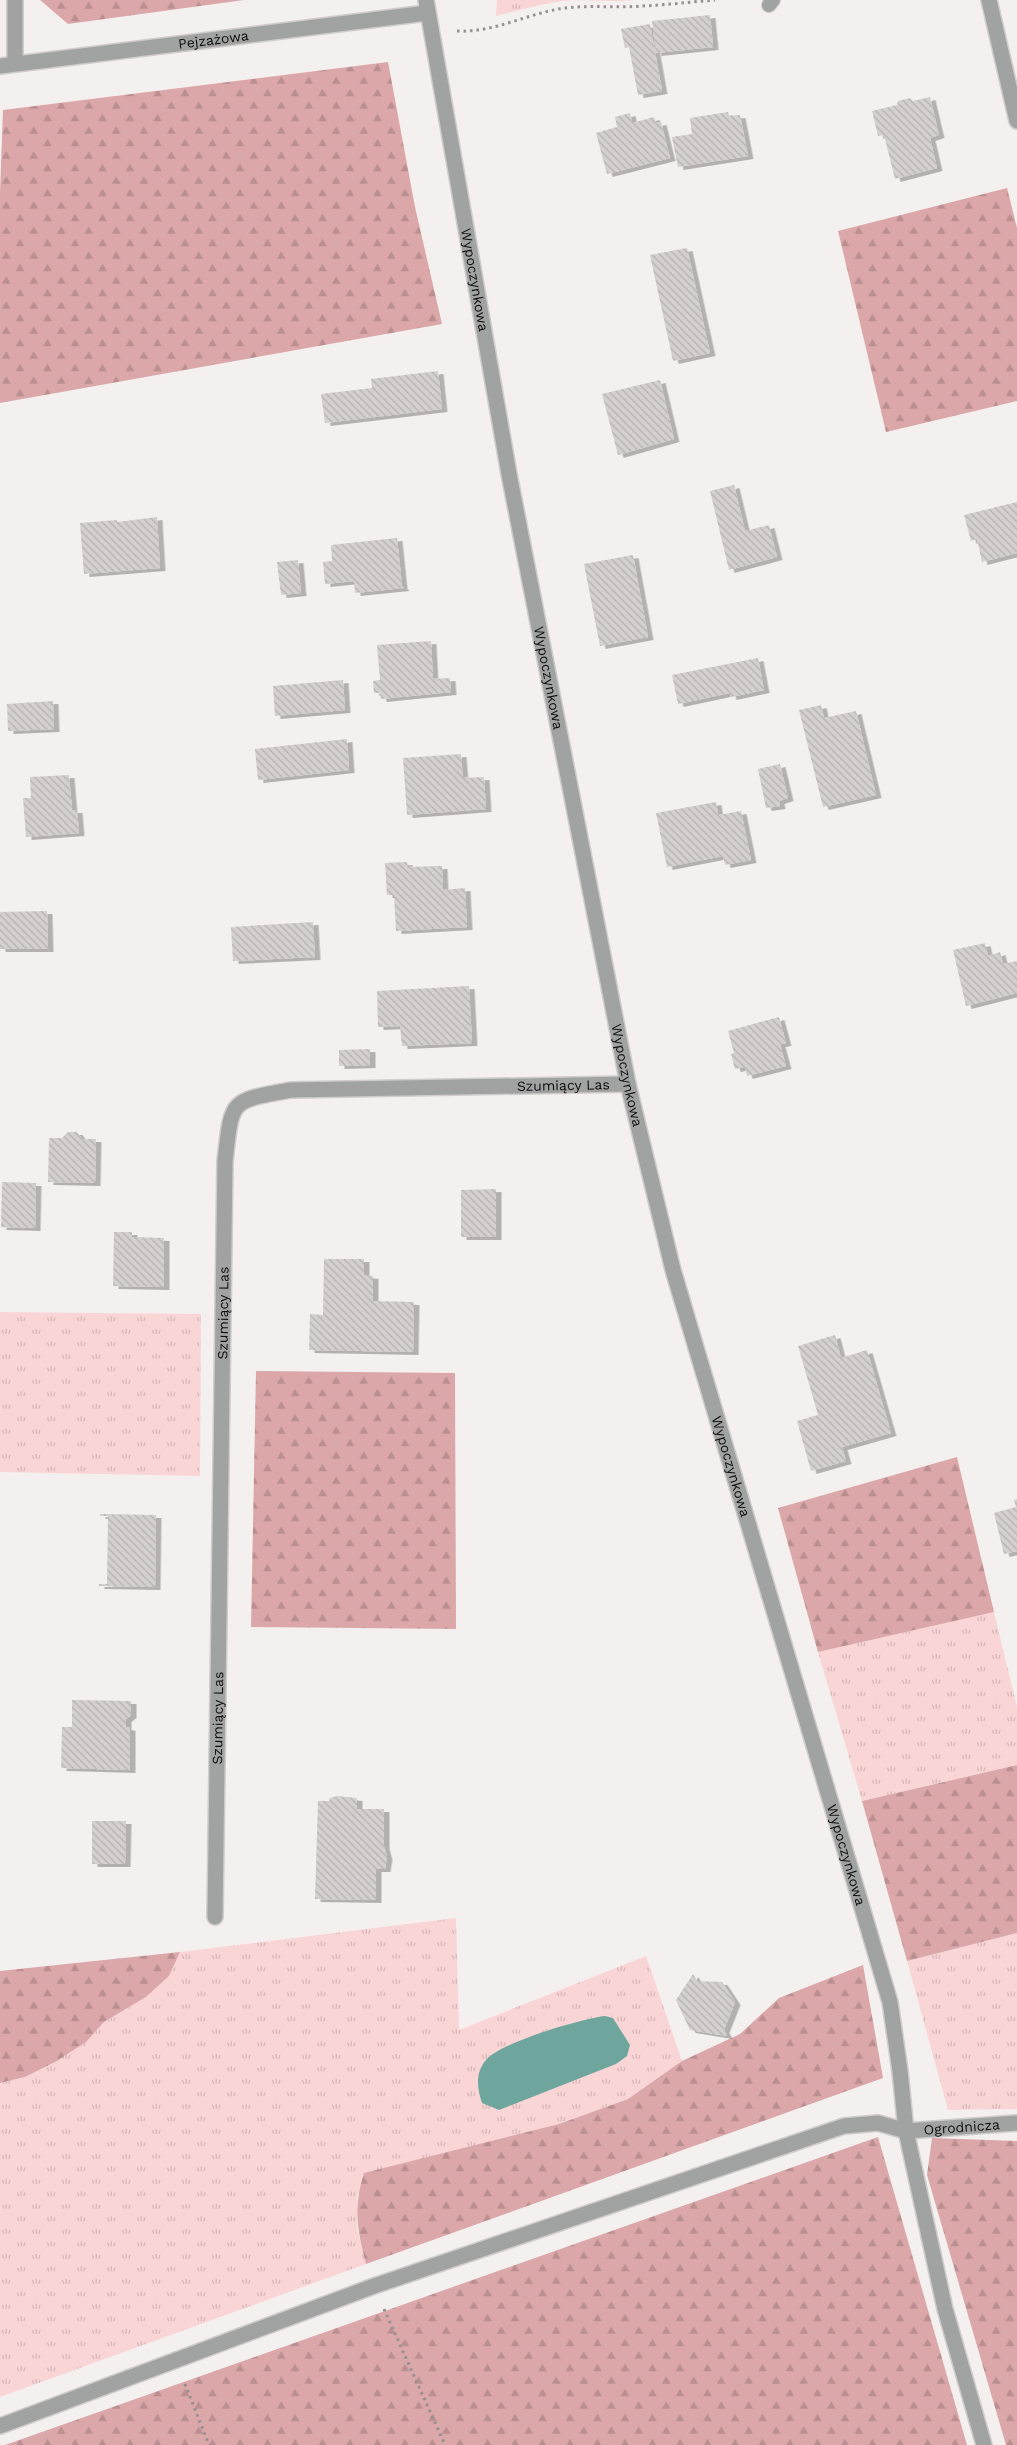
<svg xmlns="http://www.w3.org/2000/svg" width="1017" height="2445" font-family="'Work Sans',sans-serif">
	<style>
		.grass { fill: url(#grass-tufts) }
		.forest { fill: url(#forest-firs) }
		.water { fill: #6ea69e }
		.building { fill: url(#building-back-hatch); filter: url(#shadow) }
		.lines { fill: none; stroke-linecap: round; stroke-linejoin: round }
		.lane-casing { stroke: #d0cccc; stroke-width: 16 }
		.street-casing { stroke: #d0cccc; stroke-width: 18 }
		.path { stroke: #949090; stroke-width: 3; stroke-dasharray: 2.5 4; stroke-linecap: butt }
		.lane { stroke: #a0a3a2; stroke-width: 14 }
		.street { stroke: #a0a3a2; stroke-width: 15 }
		.labels { text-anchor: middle; stroke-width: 4.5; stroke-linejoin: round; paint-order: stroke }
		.street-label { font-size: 14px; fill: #0e0c0c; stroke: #f5f0f0 }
	</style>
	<defs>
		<pattern id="grass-tufts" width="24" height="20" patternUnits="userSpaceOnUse" patternTransform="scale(1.25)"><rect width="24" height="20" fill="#fad5d6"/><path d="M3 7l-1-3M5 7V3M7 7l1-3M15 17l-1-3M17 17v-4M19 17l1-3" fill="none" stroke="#d5b6b6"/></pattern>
		<pattern id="forest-firs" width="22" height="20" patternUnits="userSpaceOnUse" patternTransform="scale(1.25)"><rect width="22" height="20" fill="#dba7a9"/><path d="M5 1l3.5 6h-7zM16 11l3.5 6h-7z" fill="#bb8f90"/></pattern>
		<pattern id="building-back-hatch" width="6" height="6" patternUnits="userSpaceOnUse" patternTransform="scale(1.25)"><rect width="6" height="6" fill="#d5cfcf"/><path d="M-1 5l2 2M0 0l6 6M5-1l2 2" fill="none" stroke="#b6b1b1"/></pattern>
		<filter id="shadow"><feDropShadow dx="5.5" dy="3" stdDeviation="0" flood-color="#0004"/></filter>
	</defs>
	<rect width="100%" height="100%" fill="#f5f0f0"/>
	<g class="grass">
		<path d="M497,0H635C614,2 593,0 572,0C546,2 521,10 496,16Z"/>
		<polygon points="0,1312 201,1314 200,1476 0,1472"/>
		<polygon points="994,1612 1017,1707 1017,1765 862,1801 818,1652"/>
		<polygon points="456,1918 459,2030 646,1956 682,2061 628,2099 559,2124 478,2146 357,2195 357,2229 366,2264 0,2397 0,2083 25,2077 57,2061 86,2042 104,2022 146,1997 169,1976 180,1952"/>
		<polygon points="1017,1933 1017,2109 948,2110 907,1961"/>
	</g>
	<g class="forest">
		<polygon points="40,0 244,0 68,24"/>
		<polygon points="388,62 415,207 442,324 0,403 0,193 3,110"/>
		<polygon points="1007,188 1017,228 1017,401 886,432 838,231"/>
		<polygon points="256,1371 455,1373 456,1629 251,1627"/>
		<polygon points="957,1457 994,1612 818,1652 778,1508"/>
		<polygon points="1017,1765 1017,1933 907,1961 862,1801"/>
		<polygon points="180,1952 169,1976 146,1997 104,2022 86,2042 57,2061 25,2077 0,2083 0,1971"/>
		<path d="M863,1965L883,2078L366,2264C357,2229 353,2209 364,2173L559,2124L628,2099L682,2061L740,2034L779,1998Z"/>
		<polygon points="878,2137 967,2445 5,2445"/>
		<polygon points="932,2138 1017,2141 1017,2445 1006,2445 927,2175"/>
	</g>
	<path class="water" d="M605,2016L613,2018L630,2045L627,2056L616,2064L499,2110L482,2103C477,2088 475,2073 486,2060C501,2042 581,2019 605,2016Z"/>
	<g class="building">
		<polygon points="710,15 713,47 656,53 652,21"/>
		<polygon points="650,24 662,91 638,95 629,47 625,48 621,29"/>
		<polygon points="930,97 939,135 930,138 937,168 895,179 884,135 878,136 872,111 897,105 898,101 910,98 913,101"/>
		<polygon points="728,112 729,116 740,115 748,156 678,167 672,137 692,134 690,118"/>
		<polygon points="630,113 632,123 654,117 656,123 661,122 670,158 607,174 596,133 617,127 615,117"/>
		<polygon points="687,248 710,353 673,361 650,255"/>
		<polygon points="438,371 442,409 325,423 321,394 372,388 371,379"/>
		<polygon points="660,380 674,439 618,455 602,394"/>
		<polygon points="734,485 745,531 769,525 777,557 729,570 710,491"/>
		<polygon points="1017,502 1017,553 982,562 977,539 971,541 964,515"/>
		<polygon points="157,517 160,568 84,574 80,523 117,520 117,522"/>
		<polygon points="397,538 402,586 404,588 355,593 354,581 325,584 323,562 332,561 331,545"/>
		<polygon points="633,555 648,637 600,646 584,564"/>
		<polygon points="298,560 301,593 281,595 277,562"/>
		<polygon points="431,641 433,679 450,678 451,692 381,699 380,693 374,693 373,681 380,680 377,645"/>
		<polygon points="758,658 764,690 731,697 730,693 678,704 672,675"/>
		<polygon points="343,680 345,710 275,716 273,686"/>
		<polygon points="53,701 54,729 8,731 7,704"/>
		<polygon points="821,705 824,718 856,711 876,795 823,807 799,710"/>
		<polygon points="347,739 349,770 258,780 255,749"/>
		<polygon points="461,754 463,778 484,777 486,809 407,815 403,758"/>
		<polygon points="780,764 788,798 779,801 780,806 766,808 758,769"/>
		<polygon points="69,775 72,810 77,810 79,833 26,837 23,798 31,798 30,777"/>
		<polygon points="716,802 718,815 741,811 751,860 725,865 723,856 667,867 656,813"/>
		<polygon points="407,862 408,867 442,866 443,890 465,888 467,927 396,931 394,895 387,895 385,863"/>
		<polygon points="47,911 48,949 0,949 0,912"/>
		<polygon points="313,922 315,957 233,961 231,927"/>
		<polygon points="985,943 988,956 1000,952 1003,964 1017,961 1017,993 966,1006 953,950"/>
		<polygon points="469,986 472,1043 402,1046 400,1026 378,1027 377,991"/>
		<polygon points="779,1017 786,1043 780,1044 786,1066 747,1076 745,1067 735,1069 731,1054 734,1053 728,1031"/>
		<polygon points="370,1049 370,1065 339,1066 339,1050"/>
		<polygon points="68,1132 77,1132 82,1139 96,1139 95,1183 48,1182 49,1138 62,1138"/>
		<polygon points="2,1182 36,1183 35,1228 1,1227"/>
		<polygon points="496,1189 496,1237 461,1237 461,1190"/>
		<polygon points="114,1232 132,1232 132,1237 164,1238 164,1287 113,1286"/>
		<polygon points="324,1259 364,1259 364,1275 373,1276 373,1301 414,1302 413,1352 309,1350 310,1314 323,1315"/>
		<polygon points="835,1335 841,1358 867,1350 891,1433 842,1447 846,1461 811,1471 797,1421 818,1415 798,1346"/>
		<polygon points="1017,1499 1017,1551 1004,1554 994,1513 1016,1507 1014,1500"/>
		<polygon points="100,1514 156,1515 155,1587 99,1586 99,1584 107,1584 108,1516 100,1516"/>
		<polygon points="72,1700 131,1701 131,1715 126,1719 126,1727 130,1728 130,1770 61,1768 62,1727 72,1727"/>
		<polygon points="337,1796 357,1798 357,1809 384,1809 384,1846 387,1857 385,1869 376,1869 376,1900 315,1899 318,1801 329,1801 330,1798"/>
		<polygon points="92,1821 126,1821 125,1864 92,1864"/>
		<polygon points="693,1974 697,1981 722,1982 735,2002 724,2030 727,2036 690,2030 676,2000"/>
	</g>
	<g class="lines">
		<defs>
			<polyline id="lane" points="769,5 773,0"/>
			<g id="street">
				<path id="s1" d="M426,0L509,474L628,1084L673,1270L890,2002L900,2071L906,2131L945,2309L984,2445"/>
				<polyline points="989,0 1017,121"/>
				<polyline points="15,63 15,0"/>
				<path id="s2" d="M0,66L427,13"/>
				<path id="s3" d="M215,1917L225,1161C232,1099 229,1101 291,1090L628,1084"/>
				<path id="s4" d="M0,2426L374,2286L844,2126L878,2123L906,2131L1017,2123"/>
			</g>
		</defs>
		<use href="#lane" class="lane-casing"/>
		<use href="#street" class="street-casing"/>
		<g class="path">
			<path d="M457,31C494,33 528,13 565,8C590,5 617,8 642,6C666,5 690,2 715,0"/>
			<polyline points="384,2309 445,2445"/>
			<polyline points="185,2384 209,2445"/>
		</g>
		<use href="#lane" class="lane"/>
		<use href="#street" class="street"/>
	</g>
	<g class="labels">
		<g class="street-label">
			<text dy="5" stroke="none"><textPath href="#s2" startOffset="215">Pejzażowa</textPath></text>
			<text dy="5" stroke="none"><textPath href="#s1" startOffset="284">Wypoczynkowa</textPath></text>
			<text dy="5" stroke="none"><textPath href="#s1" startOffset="689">Wypoczynkowa</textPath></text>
			<text dy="5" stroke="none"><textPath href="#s1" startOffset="1094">Wypoczynkowa</textPath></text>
			<text dy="5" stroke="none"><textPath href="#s3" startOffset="1142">Szumiący Las</textPath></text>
			<text dy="5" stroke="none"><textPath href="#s3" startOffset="604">Szumiący Las</textPath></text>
			<text dy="5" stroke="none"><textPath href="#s1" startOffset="1499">Wypoczynkowa</textPath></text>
			<text dy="5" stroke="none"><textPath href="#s3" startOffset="199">Szumiący Las</textPath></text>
			<text dy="5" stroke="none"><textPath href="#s1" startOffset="1904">Wypoczynkowa</textPath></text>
			<text dy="5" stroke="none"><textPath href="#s4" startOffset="1015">Ogrodnicza</textPath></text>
		</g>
	</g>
</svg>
